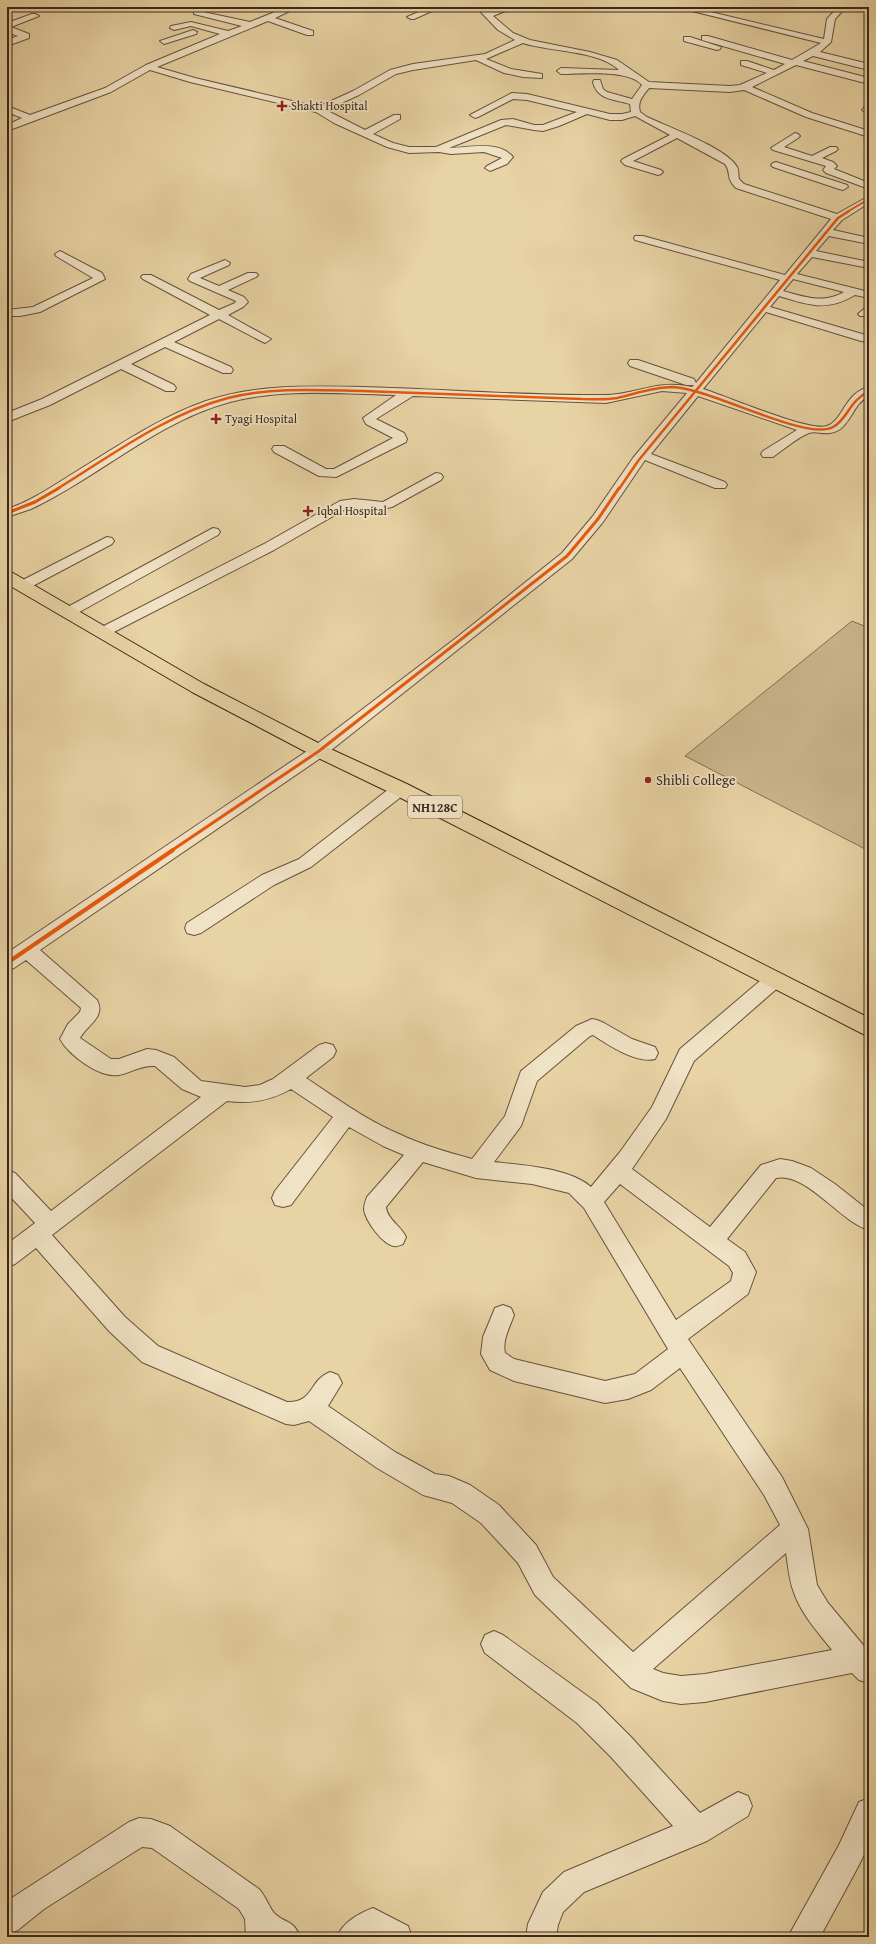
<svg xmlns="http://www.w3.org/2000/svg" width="876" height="1944" font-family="'Gentium Book Plus',serif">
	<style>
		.green { fill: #cbb68d; stroke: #836e54 }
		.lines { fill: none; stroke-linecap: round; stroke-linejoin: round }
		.minor-casing { stroke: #66523d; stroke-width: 2 }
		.highway-casing { stroke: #3b271b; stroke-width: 2 }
		.minor { fill: #f0e2c4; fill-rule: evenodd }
		.highway { fill: #e8d3a4; fill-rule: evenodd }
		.cycleway-far3-casing { stroke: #f0e2c4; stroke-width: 3 }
		.cycleway-far2-casing { stroke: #f0e2c4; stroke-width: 4 }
		.cycleway-far1-casing { stroke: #f0e2c4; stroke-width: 5 }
		.cycleway-casing { stroke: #f0e2c4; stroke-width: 6 }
		.cycleway-far3 { stroke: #e8590c; stroke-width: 2 }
		.cycleway-far2 { stroke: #e8590c; stroke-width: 2.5 }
		.cycleway-far1 { stroke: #e8590c; stroke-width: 3 }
		.cycleway { stroke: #e8590c; stroke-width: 4 }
		.poi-dot { fill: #8f2418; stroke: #f0e2c4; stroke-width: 1.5 }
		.labels { text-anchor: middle; stroke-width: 3.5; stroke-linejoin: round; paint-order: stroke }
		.far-poi-label { font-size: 12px; fill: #3b271b; stroke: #f0e2c4; text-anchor: start }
		.shield { fill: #f0e2c4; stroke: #715f4e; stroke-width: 1 }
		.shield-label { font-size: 13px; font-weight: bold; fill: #3b271b }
		.poi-label { font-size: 14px; fill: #3b271b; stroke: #f0e2c4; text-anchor: start }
	</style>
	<rect width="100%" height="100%" fill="#e8d3a4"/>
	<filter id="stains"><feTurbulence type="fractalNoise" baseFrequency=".005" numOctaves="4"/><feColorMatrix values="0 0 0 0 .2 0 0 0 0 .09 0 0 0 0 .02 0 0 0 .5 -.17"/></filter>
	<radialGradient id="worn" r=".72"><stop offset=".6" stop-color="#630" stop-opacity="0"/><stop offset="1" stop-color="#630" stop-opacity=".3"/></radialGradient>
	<polygon class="green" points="852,621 869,628 869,851 685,756"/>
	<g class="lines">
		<defs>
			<g id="minor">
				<polygon points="174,7 202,7 187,11"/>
				<path d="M287,7H298L275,18L313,31V35H307L268,21L157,67L195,78L318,107L353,91L390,70L413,64L485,54L515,40L498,30L476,7H484L489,12L503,7H515L493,16L513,33L530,40L590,52L617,60L649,82L730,86L740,85L767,73L741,65V61H747L774,70L785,64L702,40V36H708L792,60L821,43L676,7H690L824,39L827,19L838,7H846L835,19L831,42L820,52L869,64V70L813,56L803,61L869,78V84L796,65L752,87L812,113L869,131V137L806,117L744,90L730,92L649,88C643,96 637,101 640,112L647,117C668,127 727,148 737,167C739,170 738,175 739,179L744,184L837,214L869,196V203L842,220L833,230L869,238V244L829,236L816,251L869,262V268L812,257L797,274L869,292V298L855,295C827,312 809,305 779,296L770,307L869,336V342L861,341L766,312L703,389C726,396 809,432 827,426C844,420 844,393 869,387V396C854,403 852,421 839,430C827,437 817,430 809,433C798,437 783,450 773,457H763L761,454L763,451L797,430L698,396L651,454L725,482L727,485L725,488H715L645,460L603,522L572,559L325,755L40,950L97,1000C106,1017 88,1024 80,1038L111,1059H119L147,1049L156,1050L174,1057L201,1081L245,1087L260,1085L273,1079L319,1045L326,1043L333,1045L336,1051L333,1057L306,1078C336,1098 366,1120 399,1134C422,1145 447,1152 472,1159L505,1116L521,1071L576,1026L592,1019L597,1020L604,1023L632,1039L655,1047L658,1053L655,1059C637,1064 608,1045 593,1035L590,1036L537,1081L521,1126L494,1162C522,1165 570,1168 591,1187L620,1152L652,1107L680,1049L767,975L774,973L781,975L784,980L781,985L694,1061L666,1119L632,1169L710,1227L761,1165L780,1159L792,1161L811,1168L835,1184L869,1211V1229H866C838,1219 806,1172 776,1178L727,1239L745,1252L756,1272L748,1294L688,1339L782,1477L808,1529L817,1585L828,1603L869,1652V1683L859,1680L852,1673L705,1702L681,1704L663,1701L631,1688L535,1595L518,1563L481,1523L452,1503L423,1495L377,1468L309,1421L294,1425L286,1424L142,1362L109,1331L36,1248L15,1264L7,1267V1244L35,1223L7,1193V1170L15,1173L51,1211L201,1097L182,1089L155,1066C141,1065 132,1072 119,1075C99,1078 69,1055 60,1039L68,1024L80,1012L81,1008L26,960L14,968L7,970V953L313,747L456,638L562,553L593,516L633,458L687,393L662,391L606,403L413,396L376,419L404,433L407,439L406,442L336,477L319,476L274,452L272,449L274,446H284L326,469H334L393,438L366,424L363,418L396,395C342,394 283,388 230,402C156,422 99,477 31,509L7,517V509C32,501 54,485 77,471C118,446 160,417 206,401C257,384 310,386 363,387C443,389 523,396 604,395C637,395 655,379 692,387L694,385H686L630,366L628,363L630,360H638L694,379L696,383L780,280L635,240L634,238L635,236H643L785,275L831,219L736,188C725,177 732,174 725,164L677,138L633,161L661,170L663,172L661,174L658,175L625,165L621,161L623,159L670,135L635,116L622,120H610L587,114L559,126L543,131L534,130L506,125L449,148C468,148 499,140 513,157L507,164L490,171L485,168L487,166L502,158L484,152L451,154L439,152L409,153L387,147L334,123L316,112L190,82L150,70L111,92L7,131V125L22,118L7,112V106L30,115L105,88L146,65L220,34L191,26L174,30L170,28L171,26L191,22L228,31L242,26L194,14V10L250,22ZM523,43C550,52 598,50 619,70L561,68L557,71L561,74C581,74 629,69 642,85L632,99L607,92L603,89L600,80H594L593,82C597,100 614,99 630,104L631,112L622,114H610L527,94L512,93L470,115L475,118L478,117L513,99L527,100L577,112L543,125H534L513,119L501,120L436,147H409L393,143L373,134L400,119V115H394L365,130L326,110L359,95L396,74L413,70L476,60L504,73L523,77L542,78V74L511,69L486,59ZM793,279L844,292C823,304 805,297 783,291ZM291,1089L333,1117L275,1191L272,1198L275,1205L283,1207L291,1205L349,1127L383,1146L404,1155L367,1197C365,1202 364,1205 364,1210C366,1221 382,1244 394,1246C397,1247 400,1245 403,1244L406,1237C401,1226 387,1219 386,1207L423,1162L476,1178L532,1184L569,1193L584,1208L668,1349L635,1374L605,1381L514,1359L505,1353C502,1340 510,1327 514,1315L511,1308L503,1305L495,1308L483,1337L481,1354L490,1370L514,1381L605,1403L628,1399L651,1390L680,1368L764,1495L780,1525L633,1652L553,1577L536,1545L499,1505L470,1485L449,1476L435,1474L395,1452L328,1406L342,1383L338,1375L330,1372C309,1380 314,1403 287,1402L158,1346L125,1317L52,1235L227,1101C250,1104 270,1101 291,1089ZM620,1184L729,1266L733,1273L731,1281L676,1320L604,1202ZM786,1553C788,1565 789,1579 793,1590C800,1613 818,1632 832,1650L705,1674L681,1676L663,1673L653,1669Z"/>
				<polygon points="430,7 441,7 414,19 411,19 407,17"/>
				<polygon points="32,14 35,14 39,16 11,27 29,34 29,38 7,46 7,40 18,36 7,32 7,23"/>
				<polygon points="193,30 197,32 196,34 164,44 160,41"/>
				<polygon points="684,37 690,37 721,47 720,49 717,50 684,41"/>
				<polygon points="869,104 869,114 862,110 866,105"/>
				<polygon points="795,133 798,134 800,136 798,138 784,147 812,156 830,147 836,147 838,149 836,151 822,158 833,162 837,166 834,169 869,183 869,189 826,173 823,170 826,166 773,150 771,148"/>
				<polygon points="776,162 847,185 848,187 843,190 839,189 773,167 771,165 773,163"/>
				<polygon points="60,251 102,273 105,279 40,312 20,316 7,316 7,310 33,307 93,278 56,256 55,254"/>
				<polygon points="225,260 230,263 229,265 200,278 219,286 248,273 256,273 258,275 256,277 228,290 244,297 248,302 243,307 228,315 271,339 265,343 261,341 219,319 174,342 231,367 233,370 231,373 223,373 165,347 131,364 174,385 176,388 174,391 166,391 121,369 50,405 7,422 7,413 42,399 210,315 143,279 141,277 143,275 151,275 219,310 235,303 236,301 190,281 188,279 191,274"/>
				<polygon points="869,307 869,316 860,316 858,314 865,308"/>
				<polygon points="436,473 441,474 443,477 441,480 392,507 377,510 349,507 274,550 108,635 98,635 95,632 98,629 264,544 340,501 354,499 383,502"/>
				<polygon points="213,528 218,529 220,532 218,535 74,615 64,615 62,612 64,609"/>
				<polygon points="107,537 112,538 114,541 112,544 27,589 17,589 15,586 17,583"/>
				<polygon points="400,783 406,785 408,789 406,793 311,867 274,885 201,933 194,935 187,933 185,928 187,923 262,875 299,859 394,785"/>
				<polygon points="494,1631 503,1635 597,1703 631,1737 700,1813 738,1792 748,1796 752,1806 748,1816 707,1841 584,1892 563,1912 558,1925 556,1937 526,1937 528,1924 543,1892 564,1872 673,1826 611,1757 577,1723 485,1653 481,1644 485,1635"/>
				<polygon points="869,1798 869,1844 859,1865 820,1937 788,1937 839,1845 859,1802"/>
				<path d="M139,1818L151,1819L170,1826L259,1889C265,1895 271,1911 275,1914C286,1924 293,1919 300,1937H246L245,1919L239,1909L152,1848L142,1847L44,1909L18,1930L7,1934V1901L129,1822Z"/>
				<path d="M373,1908L408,1926L412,1937H337C343,1922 358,1914 373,1908Z"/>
			</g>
			<polygon id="highway" points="7,572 13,573 204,684 326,747 407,784 869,1018 869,1037 393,794 312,755 192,692 7,584"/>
		</defs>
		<use href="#minor" class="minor-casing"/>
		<use href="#highway" class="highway-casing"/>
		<use href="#minor" class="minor"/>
		<use href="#highway" class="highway"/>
		<defs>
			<polyline id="cycleway-far3" points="847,212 869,199"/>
			<g id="cycleway-far2">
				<path d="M57,489C111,456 166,414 228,398C272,387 318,390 362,391C435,393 509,397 582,399C594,399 605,400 617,398C635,394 653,387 672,387C710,388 807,442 833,427C847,420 849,401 869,391"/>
				<polyline points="619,489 638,461 838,218 849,211"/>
			</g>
			<g id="cycleway-far1">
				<polyline points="7,513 35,502 59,488"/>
				<polyline points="171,851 319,751 567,556 598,519 619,488"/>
			</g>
			<polyline id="cycleway" points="7,963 173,850"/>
		</defs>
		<use href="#cycleway-far3" class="cycleway-far3-casing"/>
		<use href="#cycleway-far2" class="cycleway-far2-casing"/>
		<use href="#cycleway-far1" class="cycleway-far1-casing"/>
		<use href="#cycleway" class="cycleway-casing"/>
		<use href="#cycleway-far3" class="cycleway-far3"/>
		<use href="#cycleway-far2" class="cycleway-far2"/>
		<use href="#cycleway-far1" class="cycleway-far1"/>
		<use href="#cycleway" class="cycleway"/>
	</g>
	<g class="poi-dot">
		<path d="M280 100h4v4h4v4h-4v4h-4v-4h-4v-4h4z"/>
		<path d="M214 413h4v4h4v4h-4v4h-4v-4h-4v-4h4z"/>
		<path d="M306 505h4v4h4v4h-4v4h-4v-4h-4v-4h4z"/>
		<circle cx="648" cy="780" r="4"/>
	</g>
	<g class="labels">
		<g class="far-poi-label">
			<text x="291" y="110">Shakti Hospital</text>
			<text x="225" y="423">Tyagi Hospital</text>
			<text x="317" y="515">Iqbal Hospital</text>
		</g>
		<rect class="shield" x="408" y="796" width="54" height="22" rx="3"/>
		<g class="shield-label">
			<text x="435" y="812">NH128C</text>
		</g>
		<g class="poi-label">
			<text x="656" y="785">Shibli College</text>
		</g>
	</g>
	<rect width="876" height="1944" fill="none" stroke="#e8d3a4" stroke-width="24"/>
	<rect x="8" y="8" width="860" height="1928" fill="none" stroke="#3b271b" stroke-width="2"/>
	<rect x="12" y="12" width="852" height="1920" fill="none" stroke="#3b271b"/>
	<rect width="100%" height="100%" filter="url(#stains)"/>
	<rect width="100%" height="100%" fill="url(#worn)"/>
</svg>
